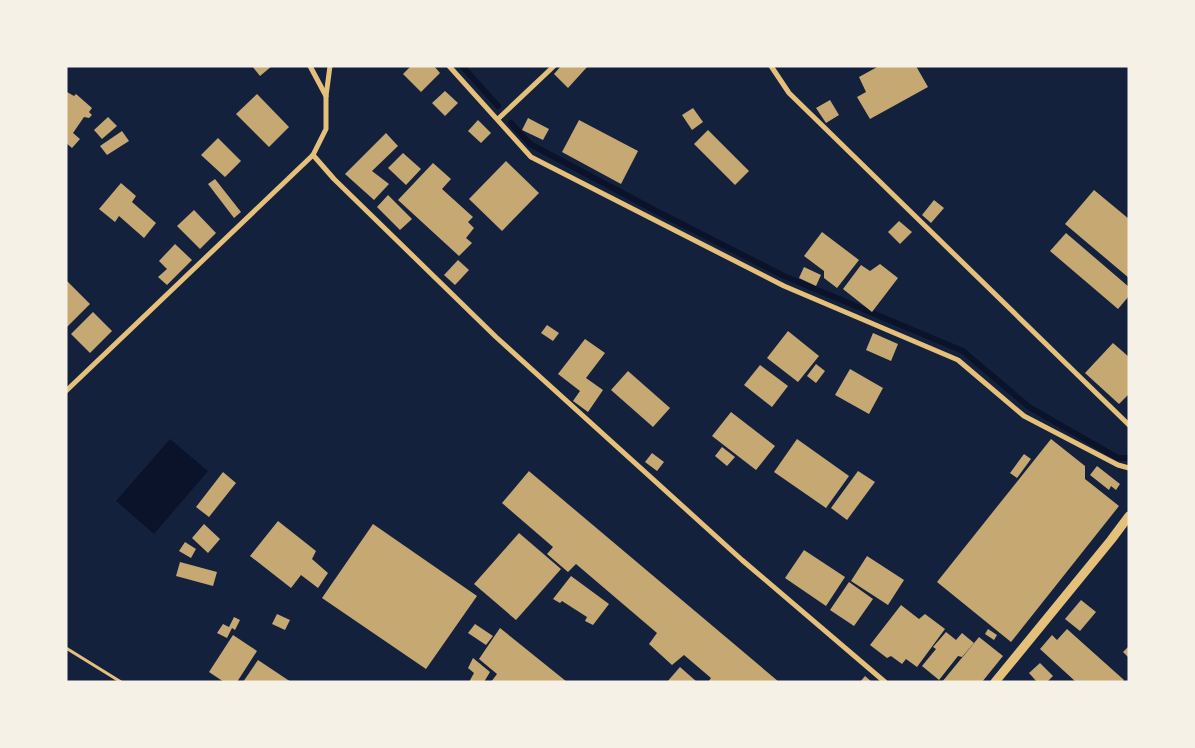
<svg xmlns="http://www.w3.org/2000/svg" width="1195" height="748" font-family="'IBM Plex Sans',sans-serif">
	<style>
		.water { fill: #0b132b }
		.lines { fill: none; stroke-linecap: round; stroke-linejoin: round }
		.stream { stroke: #0b132b; stroke-width: 6 }
		.building { fill: #c6a872 }
		.path { stroke: #e5c07b; stroke-width: 3 }
		.minor { stroke: #e5c07b; stroke-width: 5 }
		.tertiary { stroke: #e5c07b; stroke-width: 9 }
	</style>
	<rect width="100%" height="100%" fill="#14213d"/>
	<polygon class="water" points="170,439 208,471 154,534 116,501"/>
	<g class="lines">
		<g class="stream">
			<polyline points="462,66 498,106"/>
			<polyline points="511,123 530,144 658,212 784,276 963,351 1029,407 1118,458 1129,458"/>
		</g>
	</g>
	<g class="building">
		<polygon points="252,66 272,66 260,76"/>
		<polygon points="411,66 434,66 440,73 421,92 403,74"/>
		<polygon points="561,66 588,66 568,88 554,74"/>
		<polygon points="879,66 916,66 928,87 870,119 857,97 866,92 859,77"/>
		<polygon points="445,91 458,103 445,116 432,103"/>
		<polygon points="67,92 74,96 76,94 92,108 89,112 92,115 89,118 84,117 73,133 80,139 72,148 66,143"/>
		<polygon points="257,94 289,127 269,147 236,114"/>
		<polygon points="830,100 839,115 826,123 816,108"/>
		<polygon points="693,108 703,122 692,130 682,115"/>
		<polygon points="108,117 117,126 102,139 94,130"/>
		<polygon points="528,118 549,129 543,140 522,130"/>
		<polygon points="478,120 491,133 481,143 468,131"/>
		<polygon points="579,120 638,151 621,184 562,152"/>
		<polygon points="708,130 749,171 735,185 694,144"/>
		<polygon points="122,131 129,141 107,155 100,146"/>
		<polygon points="386,133 398,146 372,171 389,184 374,200 345,174"/>
		<polygon points="218,138 241,161 225,177 201,155"/>
		<polygon points="403,153 421,169 406,185 388,168"/>
		<polygon points="506,161 539,193 502,231 469,199"/>
		<polygon points="433,163 451,179 442,189 473,217 468,222 474,228 466,238 472,243 459,256 398,200"/>
		<polygon points="215,179 241,212 234,218 208,184"/>
		<polygon points="121,183 136,196 132,202 156,223 144,238 119,216 115,222 99,209"/>
		<polygon points="1094,190 1129,219 1129,278 1065,224"/>
		<polygon points="388,195 412,219 400,230 377,207"/>
		<polygon points="934,200 944,208 931,223 922,215"/>
		<polygon points="194,210 216,233 200,249 177,226"/>
		<polygon points="899,221 912,232 900,244 888,232"/>
		<polygon points="822,232 859,260 837,288 824,278 824,271 804,256"/>
		<polygon points="1066,233 1129,287 1129,296 1118,309 1050,251"/>
		<polygon points="175,244 192,260 167,285 158,277 167,269 159,261"/>
		<polygon points="458,260 469,270 455,285 444,275"/>
		<polygon points="880,264 898,278 872,312 843,289 861,265 870,271"/>
		<polygon points="804,267 821,275 816,286 799,278"/>
		<polygon points="66,280 90,304 66,328"/>
		<polygon points="93,312 112,331 90,353 71,334"/>
		<polygon points="547,325 559,333 553,341 541,333"/>
		<polygon points="788,331 819,356 798,382 767,358"/>
		<polygon points="873,333 898,344 891,361 866,350"/>
		<polygon points="585,339 605,353 586,378 603,390 588,412 573,401 580,391 558,374"/>
		<polygon points="1113,343 1129,357 1129,394 1119,404 1085,373"/>
		<polygon points="816,364 825,371 816,383 807,376"/>
		<polygon points="760,365 788,386 772,407 744,385"/>
		<polygon points="850,369 883,388 869,414 835,395"/>
		<polygon points="628,371 670,408 653,427 611,390"/>
		<polygon points="731,412 775,446 756,470 712,436"/>
		<polygon points="797,439 849,476 826,508 774,472"/>
		<polygon points="1051,439 1085,466 1085,479 1119,506 1011,642 937,582"/>
		<polygon points="722,447 735,457 727,466 715,456"/>
		<polygon points="652,453 664,462 657,471 645,462"/>
		<polygon points="1024,454 1031,459 1017,478 1010,473"/>
		<polygon points="1097,466 1120,484 1116,490 1111,486 1109,490 1090,475"/>
		<polygon points="529,471 530,472 779,682 708,682 711,678 684,655 672,665 649,644 657,633 576,564 568,572 547,554 553,547 502,503"/>
		<polygon points="858,471 875,482 847,520 831,508"/>
		<polygon points="223,472 236,483 209,517 196,507"/>
		<polygon points="278,521 316,551 312,559 328,573 318,588 301,575 291,588 250,556"/>
		<polygon points="204,524 220,539 208,553 192,538"/>
		<polygon points="373,524 477,596 426,669 322,598"/>
		<polygon points="519,533 561,569 516,620 474,584"/>
		<polygon points="185,542 196,549 191,558 179,551"/>
		<polygon points="804,550 845,577 826,606 785,578"/>
		<polygon points="867,556 904,580 888,605 851,581"/>
		<polygon points="180,562 217,572 213,586 176,576"/>
		<polygon points="571,576 609,604 593,625 585,621 587,617 562,601 560,603 553,599"/>
		<polygon points="849,582 873,599 854,626 830,610"/>
		<polygon points="1081,600 1096,612 1080,631 1065,619"/>
		<polygon points="901,605 919,619 925,614 945,629 917,667 906,659 902,664 891,656 887,658 870,645"/>
		<polygon points="277,614 290,620 285,630 272,624"/>
		<polygon points="234,617 240,620 235,630 232,628 227,638 217,633 223,624 229,627"/>
		<polygon points="475,624 493,636 486,645 468,633"/>
		<polygon points="500,628 567,682 491,682 497,674 479,659"/>
		<polygon points="988,629 997,635 994,640 985,634"/>
		<polygon points="1067,629 1124,680 1122,682 1076,682 1040,649 1052,635 1057,640"/>
		<polygon points="946,632 956,640 962,633 974,643 962,657 958,656 939,680 922,666 936,649 933,647"/>
		<polygon points="233,635 257,651 237,682 224,682 209,672"/>
		<polygon points="979,637 1003,656 982,682 942,682"/>
		<polygon points="1129,646 1129,658 1123,652"/>
		<polygon points="473,658 490,672 484,682 469,682 474,673 468,668"/>
		<polygon points="258,660 291,682 243,682"/>
		<polygon points="1040,663 1053,676 1047,682 1037,682 1029,673"/>
		<polygon points="680,667 697,682 667,682"/>
		<polygon points="865,676 872,682 860,682"/>
	</g>
	<g class="lines">
		<polyline class="path" points="66,648 121,682"/>
		<g class="minor">
			<polyline points="310,66 326,96"/>
			<polyline points="449,66 531,157 784,286 958,360 1024,416 1118,465 1129,468"/>
			<polyline points="771,66 789,93 1129,425"/>
			<polyline points="498,119 554,66"/>
			<polyline points="313,155 334,179 496,337 742,560 885,682"/>
			<polyline points="66,391 313,155 326,129 326,96 330,66"/>
		</g>
		<polyline class="tertiary" points="995,682 1111,540 1129,516"/>
	</g>
	<rect width="1195" height="748" fill="none" stroke="#f6f1e7" stroke-width="135"/>
</svg>
